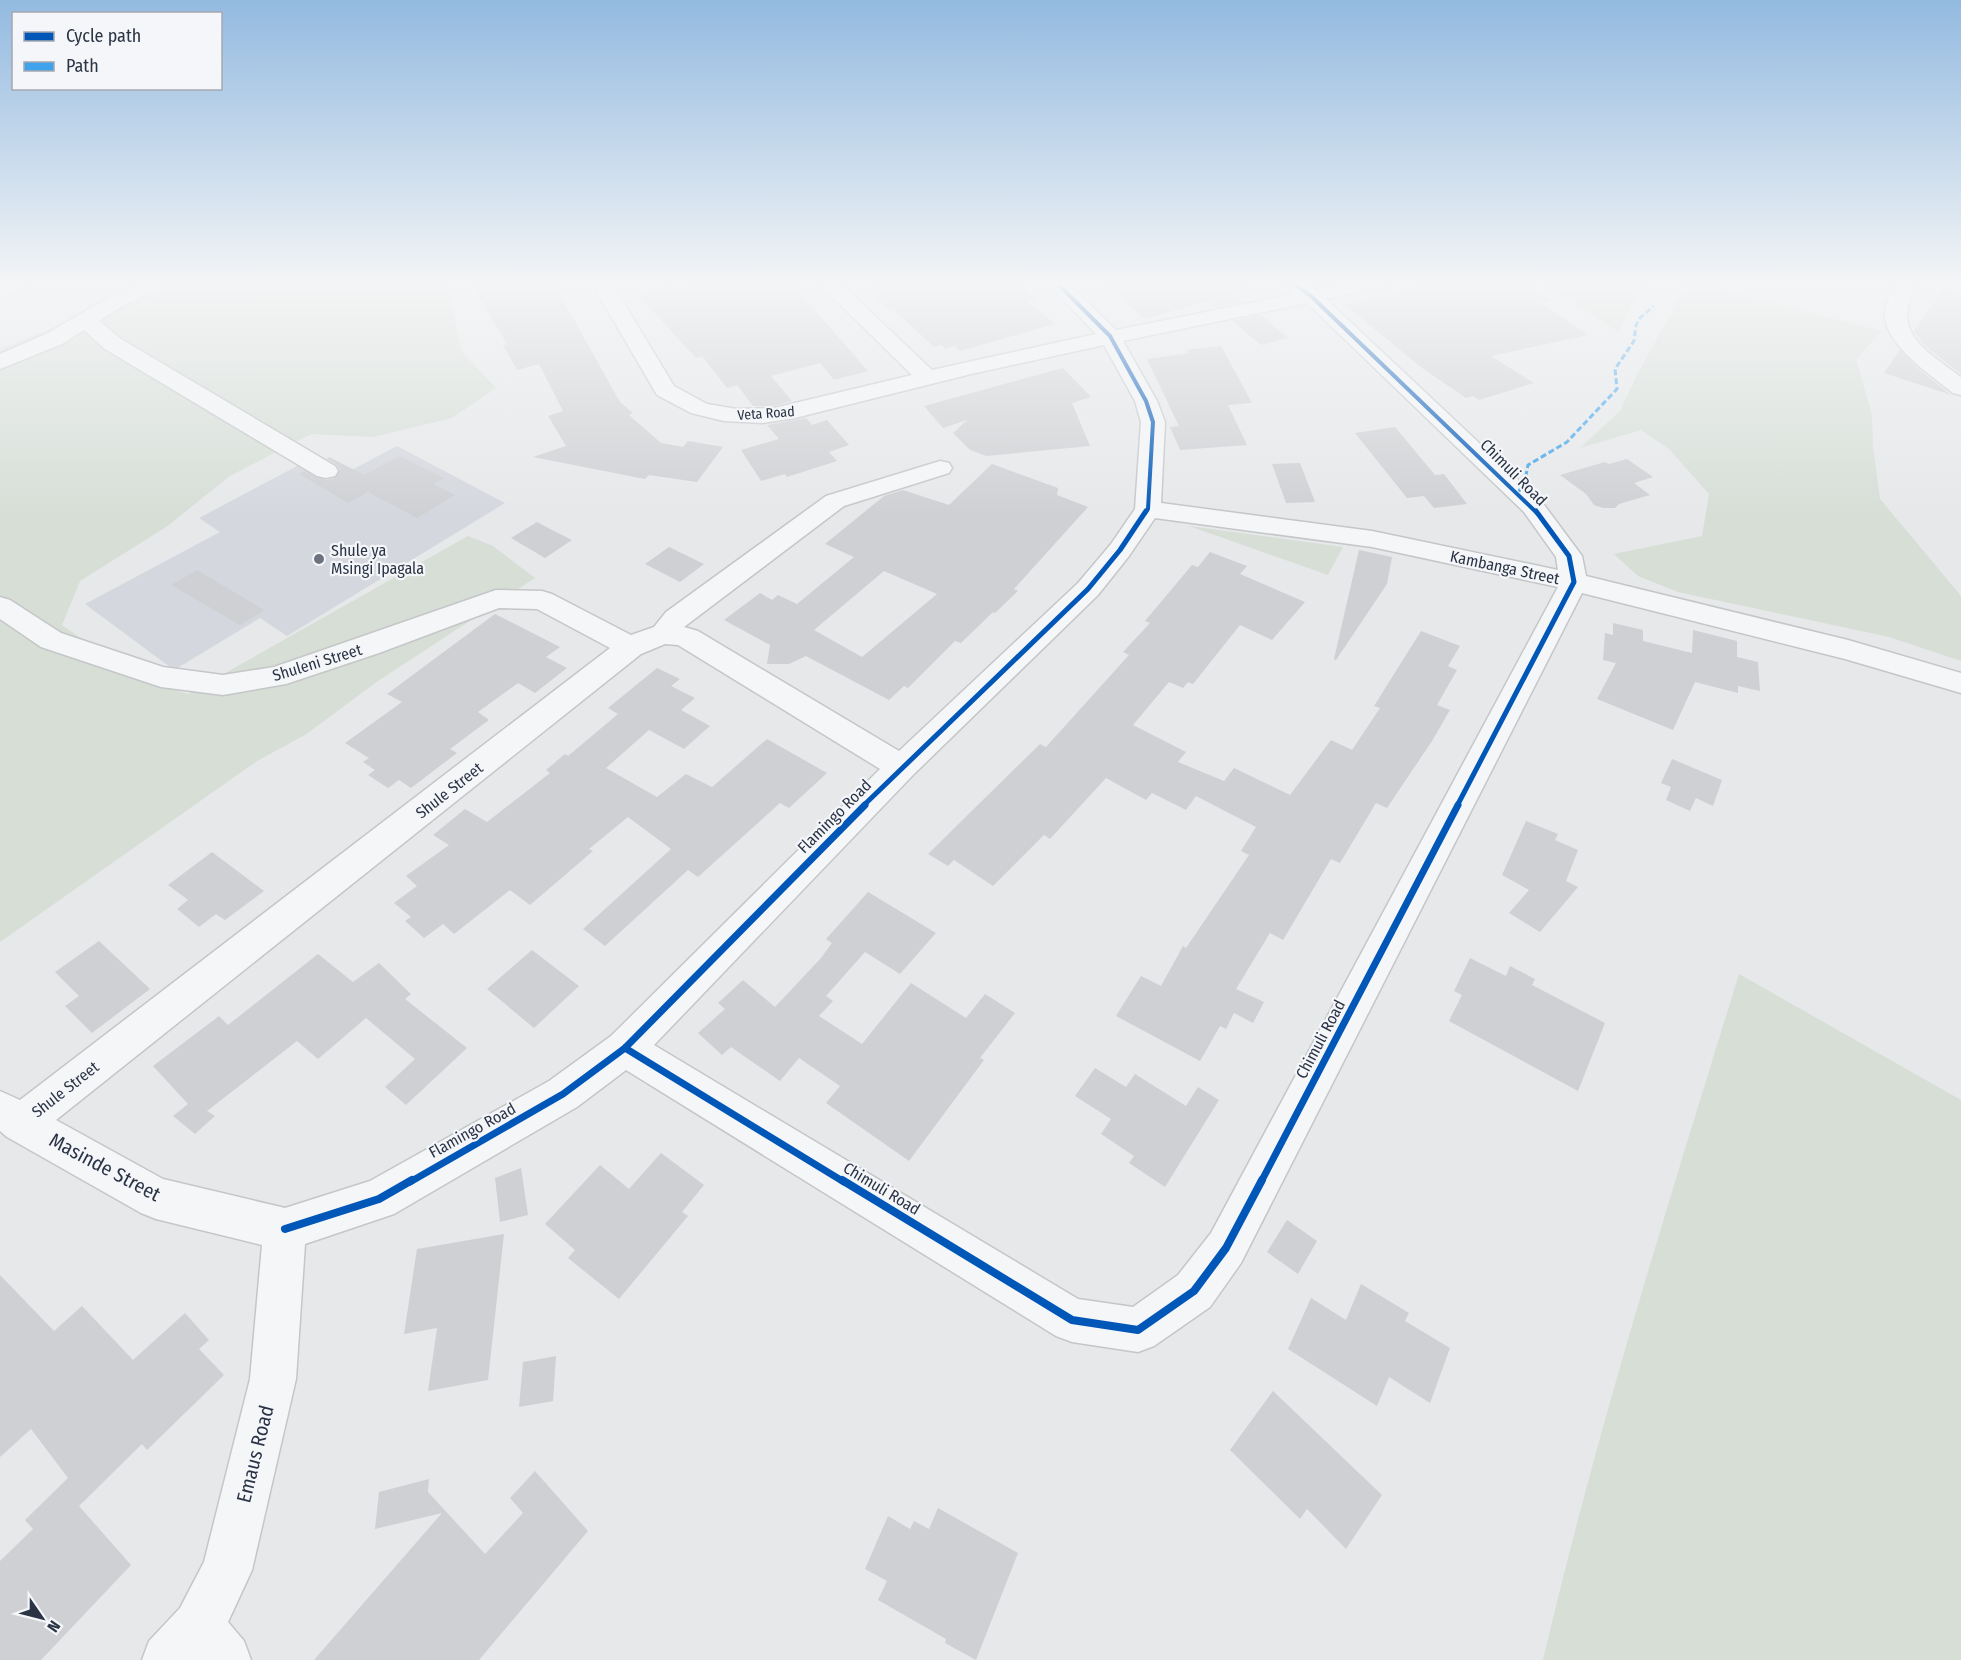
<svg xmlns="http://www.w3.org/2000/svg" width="1961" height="1660" font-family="'Fira Sans Condensed',sans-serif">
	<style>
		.built { fill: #d4d7dd }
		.green { fill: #d6ded6 }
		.building { fill: #ced0d3; fill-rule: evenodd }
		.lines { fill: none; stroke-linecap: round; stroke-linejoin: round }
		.minor-casing { stroke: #c4c6c8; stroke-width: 3 }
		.minor { fill: #f5f6f7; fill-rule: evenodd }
		.quiet { stroke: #3ea3ec; stroke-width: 3; stroke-dasharray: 6 3; stroke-linecap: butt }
		.cycleway-far3-casing { stroke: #f4f6f9; stroke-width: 6 }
		.cycleway-far2-casing { stroke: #f4f6f9; stroke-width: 8 }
		.cycleway-far1-casing { stroke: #f4f6f9; stroke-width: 10 }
		.cycleway-casing { stroke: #f4f6f9; stroke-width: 12 }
		.cycleway-far3 { stroke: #0057b8; stroke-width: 4 }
		.cycleway-far2 { stroke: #0057b8; stroke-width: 5 }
		.cycleway-far1 { stroke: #0057b8; stroke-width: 7 }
		.cycleway { stroke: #0057b8; stroke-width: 8 }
		.poi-dot { fill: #6c737f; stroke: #f4f6f9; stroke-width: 2 }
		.labels { text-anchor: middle; stroke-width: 4.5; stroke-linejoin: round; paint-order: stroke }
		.far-street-label { font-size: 14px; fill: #2b3445; stroke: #f4f6f9 }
		.street-label { font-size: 16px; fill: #2b3445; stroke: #f4f6f9 }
		.poi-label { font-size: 16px; fill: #2b3445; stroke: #f4f6f9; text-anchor: start }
		.near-street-label { font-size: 20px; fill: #2b3445; stroke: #f4f6f9 }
	</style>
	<rect width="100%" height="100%" fill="#e6e8ea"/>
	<polygon class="built" points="397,446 505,503 287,636 260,618 174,670 85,604 220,532 199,518 299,465 329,482"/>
	<g class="green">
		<polygon points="175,282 447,282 462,352 496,388 452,418 373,437 311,434 230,476 166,527 80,581 62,625 137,679 188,694 468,536 493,546 535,578 378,681 305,735 257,761 0,942 0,349 131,297"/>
		<polygon points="1539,282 1648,282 1637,296 1618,331"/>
		<polygon points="1688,282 1704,282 1765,301 1882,331 1856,359 1872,415 1873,446 1880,499 1961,596 1961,661 1889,637 1678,592 1638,576 1614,554 1702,536 1709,494 1669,449 1641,430 1580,448 1620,411 1638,373"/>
		<polygon points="1189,526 1343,547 1328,575"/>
		<path d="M1739,974L1961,1100V1660H1543C1597,1429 1669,1201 1739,974Z"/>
	</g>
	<g class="building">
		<polygon points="470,282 553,282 620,402 633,413 629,415 661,443 683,447 688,441 723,447 697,482 649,475 645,479 533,457 566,446 548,416 563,411 539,364 517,370 503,345 507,344"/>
		<polygon points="711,282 790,282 868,371 834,380 820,363 771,376 792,401 774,406 753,406 737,385 727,388 702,356 696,358 638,295 671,286 676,292"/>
		<polygon points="868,282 1016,282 1036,299 1028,302 1055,324 960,351 954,346 945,349 941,345 934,347 892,308 888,309 867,289 873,288"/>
		<polygon points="1102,282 1248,282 1248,289 1233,293 1243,302 1216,308 1208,301 1145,319"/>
		<polygon points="1445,282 1524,282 1553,300 1541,303 1588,335 1491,356 1534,383 1479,400 1473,396 1466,398 1422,368 1345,305"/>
		<polygon points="1944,288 1961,294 1961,374 1925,346 1914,331"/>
		<polygon points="1260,315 1288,338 1261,345 1232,321"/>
		<polygon points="1221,346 1252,403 1228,405 1247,445 1180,450 1170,427 1179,426 1147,359 1190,353 1186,350"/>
		<polygon points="1900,350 1921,371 1951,395 1884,373"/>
		<polygon points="1063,368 1091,397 1072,403 1090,446 986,456 970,450 953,433 967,420 943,428 924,406"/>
		<polygon points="806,418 812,425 827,420 849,445 829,452 837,461 787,477 785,474 761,481 741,450 779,439 767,425"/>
		<polygon points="1395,427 1435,475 1444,474 1467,504 1434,508 1424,496 1407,498 1355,433"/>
		<polygon points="399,456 444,478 433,484 455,495 417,518 368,492 348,503 299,474 304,471 317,478 326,480 335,478 340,470 336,464 327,459 329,457 364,475"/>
		<polygon points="1627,459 1653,477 1634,483 1650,495 1619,504 1615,508 1603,508 1594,505 1586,494 1560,475 1605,462 1609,464"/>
		<polygon points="1300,463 1315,502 1286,503 1272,464"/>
		<path d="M992,464L1058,488L1057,495L1088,507L1014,589L1018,591L995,613L993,612L961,643L955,641L908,688L904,686L889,700L806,656L789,664H767L770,645L724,620L760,593L772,600L778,595L797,604L854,557L825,544L884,496L903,490L949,505ZM884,571L937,594L862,657L814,630Z"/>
		<polygon points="537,522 552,530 572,540 545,558 511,538"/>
		<polygon points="669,547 704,564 680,582 645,564"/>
		<polygon points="1359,550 1392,557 1387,584 1336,660 1334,659"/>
		<polygon points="1210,552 1247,566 1240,574 1305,602 1272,640 1240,625 1193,684 1188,682 1183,688 1169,682 1133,725 1186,752 1178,762 1224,781 1234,768 1290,795 1331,740 1352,750 1380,708 1374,706 1421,631 1460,646 1448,666 1457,670 1437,705 1450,710 1432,741 1387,808 1376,803 1340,863 1331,859 1283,940 1270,933 1236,989 1264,1002 1253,1023 1234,1013 1226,1029 1220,1026 1200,1061 1116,1016 1141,976 1161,986 1183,946 1186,948 1249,855 1241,851 1256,827 1196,796 1186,810 1152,793 1146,800 1106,778 1050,839 1044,835 993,886 954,860 948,866 928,854 1040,744 1046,747 1129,655 1123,652 1150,623 1145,621 1192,565 1198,567"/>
		<polygon points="197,570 264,610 240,625 171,585"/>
		<polygon points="495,614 560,647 546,657 567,668 535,693 518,683 478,712 489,720 450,749 457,753 411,788 399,780 388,788 368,775 375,770 363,762 369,758 345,743 402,702 387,694"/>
		<polygon points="1613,623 1643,630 1643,641 1692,653 1693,630 1737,641 1737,657 1758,662 1760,691 1738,686 1738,693 1695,682 1673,730 1597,699 1616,663 1603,660 1605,633 1613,635"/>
		<polygon points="657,668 680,679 671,686 695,698 681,710 710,726 684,749 649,730 606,768 657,797 686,774 712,787 767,739 827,773 789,808 780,803 698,877 688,870 605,946 583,929 671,849 628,817 589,849 593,851 530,905 510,890 454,934 443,924 424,938 405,921 411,917 394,903 417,886 406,876 449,845 433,835 465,809 487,822 550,773 546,770 565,754 568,756 618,714 608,708"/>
		<polygon points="1672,759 1722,780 1713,806 1696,798 1690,811 1666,800 1671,787 1661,783"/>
		<polygon points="1526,821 1558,834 1555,840 1578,850 1566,881 1578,887 1540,932 1509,913 1529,890 1502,875"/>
		<polygon points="212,852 264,891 225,920 216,914 199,927 177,909 188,900 168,885"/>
		<polygon points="868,892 936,933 900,974 865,952 826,996 833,1001 819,1016 862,1044 911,983 966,1018 985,994 1015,1013 980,1058 984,1060 909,1161 826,1103 840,1086 799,1058 780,1081 731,1047 722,1055 698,1033 725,1009 718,1003 743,980 775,1007 821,958 832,943 826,939"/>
		<polygon points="99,941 150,989 92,1033 65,1006 79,996 55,972"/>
		<polygon points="532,950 579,986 534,1028 487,989"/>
		<polygon points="318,954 353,982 379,963 411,994 405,999 467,1048 406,1105 385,1087 415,1059 366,1018 318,1059 297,1041 207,1111 215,1116 195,1134 173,1116 188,1104 153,1066 219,1016 228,1025"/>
		<polygon points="1470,958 1506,976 1510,966 1535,979 1532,985 1605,1023 1578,1091 1449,1021 1462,995 1454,991"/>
		<polygon points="1095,1068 1126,1087 1135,1074 1186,1106 1198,1087 1219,1100 1165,1187 1129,1163 1134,1156 1101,1134 1111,1119 1075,1096"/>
		<polygon points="661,1153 704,1185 682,1212 688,1216 619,1299 568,1258 575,1250 545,1224 600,1165 629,1189"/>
		<polygon points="521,1168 528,1215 500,1222 495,1178"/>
		<polygon points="1287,1220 1317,1241 1298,1274 1267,1252"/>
		<polygon points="504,1234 488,1380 428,1391 437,1328 404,1334 417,1249"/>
		<polygon points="0,1275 54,1331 82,1306 133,1360 185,1313 209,1340 199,1349 224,1375 147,1450 142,1444 79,1506 131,1565 41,1660 0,1660 0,1561 33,1529 25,1520 68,1478 31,1429 0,1457"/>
		<polygon points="1361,1284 1409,1313 1405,1321 1450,1348 1430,1403 1389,1377 1377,1406 1288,1349 1311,1298 1346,1320"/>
		<polygon points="556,1356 553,1401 519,1407 523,1362"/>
		<polygon points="1273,1391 1382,1495 1346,1549 1307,1509 1300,1519 1230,1450"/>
		<polygon points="535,1471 588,1531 479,1660 314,1660 442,1513 375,1529 379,1492 429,1479 428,1492 485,1554 523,1513 510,1498"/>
		<polygon points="938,1508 1018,1553 976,1660 945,1643 946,1639 878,1600 887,1581 865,1569 888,1516 910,1529 914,1521 929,1529"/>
	</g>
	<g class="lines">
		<defs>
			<g id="minor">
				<polygon points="5,282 33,282 30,286 0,297 0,284"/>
				<polygon points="141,282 168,282 165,286 122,306 99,321 121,339 335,466 338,471 335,476 326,478 317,476 105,349 84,330 62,344 0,369 0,354 46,334 108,298"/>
				<path d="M591,282H611L674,386L707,404L737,409L774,408L912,375L817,282H839L932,370L1096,334L1046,282H1067L1116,330L1295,294L1282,282H1305L1315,290L1350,282H1390L1387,286L1326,299L1542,502L1582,556L1586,576L1848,640L1961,673V693L1845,659L1582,593L1241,1263L1210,1307L1154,1346L1138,1352L1072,1342L1056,1336L626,1070L577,1107L394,1214L305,1244L296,1379L252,1570L228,1622L244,1641L251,1660H142L149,1641L180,1608L204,1562L250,1379L262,1245L156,1219L141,1213L7,1137L0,1131V1091L20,1100L610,648L537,609L499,608L379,653L286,684L223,695L161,687L41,647L0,619V597L10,600L61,633L163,667L223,675L274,667L496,590L542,591L552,594L631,635L654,627L666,612L826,496L940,461L949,463L952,468L949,473L844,506L684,627L698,631L899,751L1078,583L1111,544L1135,509L1141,422L1135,401L1104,345L971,374L795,418L763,423L724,421L691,413L657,395ZM1307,303L1524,512L1556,557L1558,570L1372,531L1161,503L1165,422L1157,401L1123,341ZM1155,518L1372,547L1558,587L1211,1233L1178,1275L1133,1307L1078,1299L654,1045L913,775L1098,595L1129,556ZM665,644L678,645L880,769L611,1036L549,1081L370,1181L285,1208L163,1179L56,1120L641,654Z"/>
				<path d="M1898,282H1918C1889,332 1924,349 1961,377V395L1953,393C1932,376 1887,346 1885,317C1884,305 1892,292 1898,282Z"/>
			</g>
		</defs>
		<use href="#minor" class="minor-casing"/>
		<use href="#minor" class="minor"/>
		<polyline class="quiet" points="1518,493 1525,480 1528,465 1567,442 1617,389 1615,369 1634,341 1636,325 1640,318 1654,306"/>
		<defs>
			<g id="cycleway-far3">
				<polyline points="1056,282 1110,336 1146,401 1153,422 1148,509 1145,513"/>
				<polyline points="1292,282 1312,297 1537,513"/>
			</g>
			<g id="cycleway-far2">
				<polyline points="863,806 1088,589 1120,550 1146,511"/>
				<polyline points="1457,806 1574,582 1569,556 1536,511"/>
			</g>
			<g id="cycleway-far1">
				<polyline points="625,1048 844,1182"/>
				<polyline points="410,1182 563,1094 625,1048 865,805"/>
				<polyline points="1261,1182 1458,805"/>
			</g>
			<g id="cycleway">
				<polyline points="842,1180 1072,1320 1138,1330 1194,1291 1226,1248 1262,1180"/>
				<polyline points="285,1229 379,1199 412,1180"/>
			</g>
		</defs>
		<use href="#cycleway-far3" class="cycleway-far3-casing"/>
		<use href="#cycleway-far2" class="cycleway-far2-casing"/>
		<use href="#cycleway-far1" class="cycleway-far1-casing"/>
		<use href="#cycleway" class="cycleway-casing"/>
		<use href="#cycleway-far3" class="cycleway-far3"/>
		<use href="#cycleway-far2" class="cycleway-far2"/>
		<use href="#cycleway-far1" class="cycleway-far1"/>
		<use href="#cycleway" class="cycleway"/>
	</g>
	<linearGradient id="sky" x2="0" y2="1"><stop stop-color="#93bae0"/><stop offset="0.55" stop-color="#f4f5f6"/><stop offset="1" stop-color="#f4f5f6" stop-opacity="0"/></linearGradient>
	<rect width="1961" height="515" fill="url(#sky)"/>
	<circle class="poi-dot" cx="319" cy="559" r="6"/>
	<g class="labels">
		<g class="far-street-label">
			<text transform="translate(766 413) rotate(-4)" y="5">Veta Road</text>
		</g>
		<g class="street-label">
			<text transform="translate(1514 472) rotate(45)" y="6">Chimuli Road</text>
			<text transform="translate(1505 567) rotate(12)" y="6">Kambanga Street</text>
			<text transform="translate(317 662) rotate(-17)" y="6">Shuleni Street</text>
			<text transform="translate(449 790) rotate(-38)" y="6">Shule Street</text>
			<text transform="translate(834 816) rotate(-45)" y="6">Flamingo Road</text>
			<text transform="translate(1320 1039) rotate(-62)" y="6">Chimuli Road</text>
			<text transform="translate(65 1089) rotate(-38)" y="6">Shule Street</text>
			<text transform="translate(472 1130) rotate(-29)" y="6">Flamingo Road</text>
			<text transform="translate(882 1188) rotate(31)" y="6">Chimuli Road</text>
		</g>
		<g class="poi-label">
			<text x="331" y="556">Shule ya<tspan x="331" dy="18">Msingi Ipagala</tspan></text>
		</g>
		<g class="near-street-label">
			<text transform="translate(105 1167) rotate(28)" y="7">Masinde Street</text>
			<text transform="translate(255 1454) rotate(-76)" y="7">Emaus Road</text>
		</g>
	</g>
	<rect x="12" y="12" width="210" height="78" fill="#f4f6f9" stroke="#a4a8b1" stroke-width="1.5"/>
	<rect x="24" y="32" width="30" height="9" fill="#0057b8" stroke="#a4a8b1" stroke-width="1.5"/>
	<text x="66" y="42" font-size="18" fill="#2b3445">Cycle path</text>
	<rect x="24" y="62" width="30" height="9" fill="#3ea3ec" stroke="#a4a8b1" stroke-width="1.5"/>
	<text x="66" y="72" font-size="18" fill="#2b3445">Path</text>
	<g transform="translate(42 1618) rotate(125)" stroke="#f4f6f9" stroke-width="4.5" paint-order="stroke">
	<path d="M0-4.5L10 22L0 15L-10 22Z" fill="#2b3445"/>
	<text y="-9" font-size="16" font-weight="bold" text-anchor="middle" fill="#2b3445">N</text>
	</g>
</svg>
